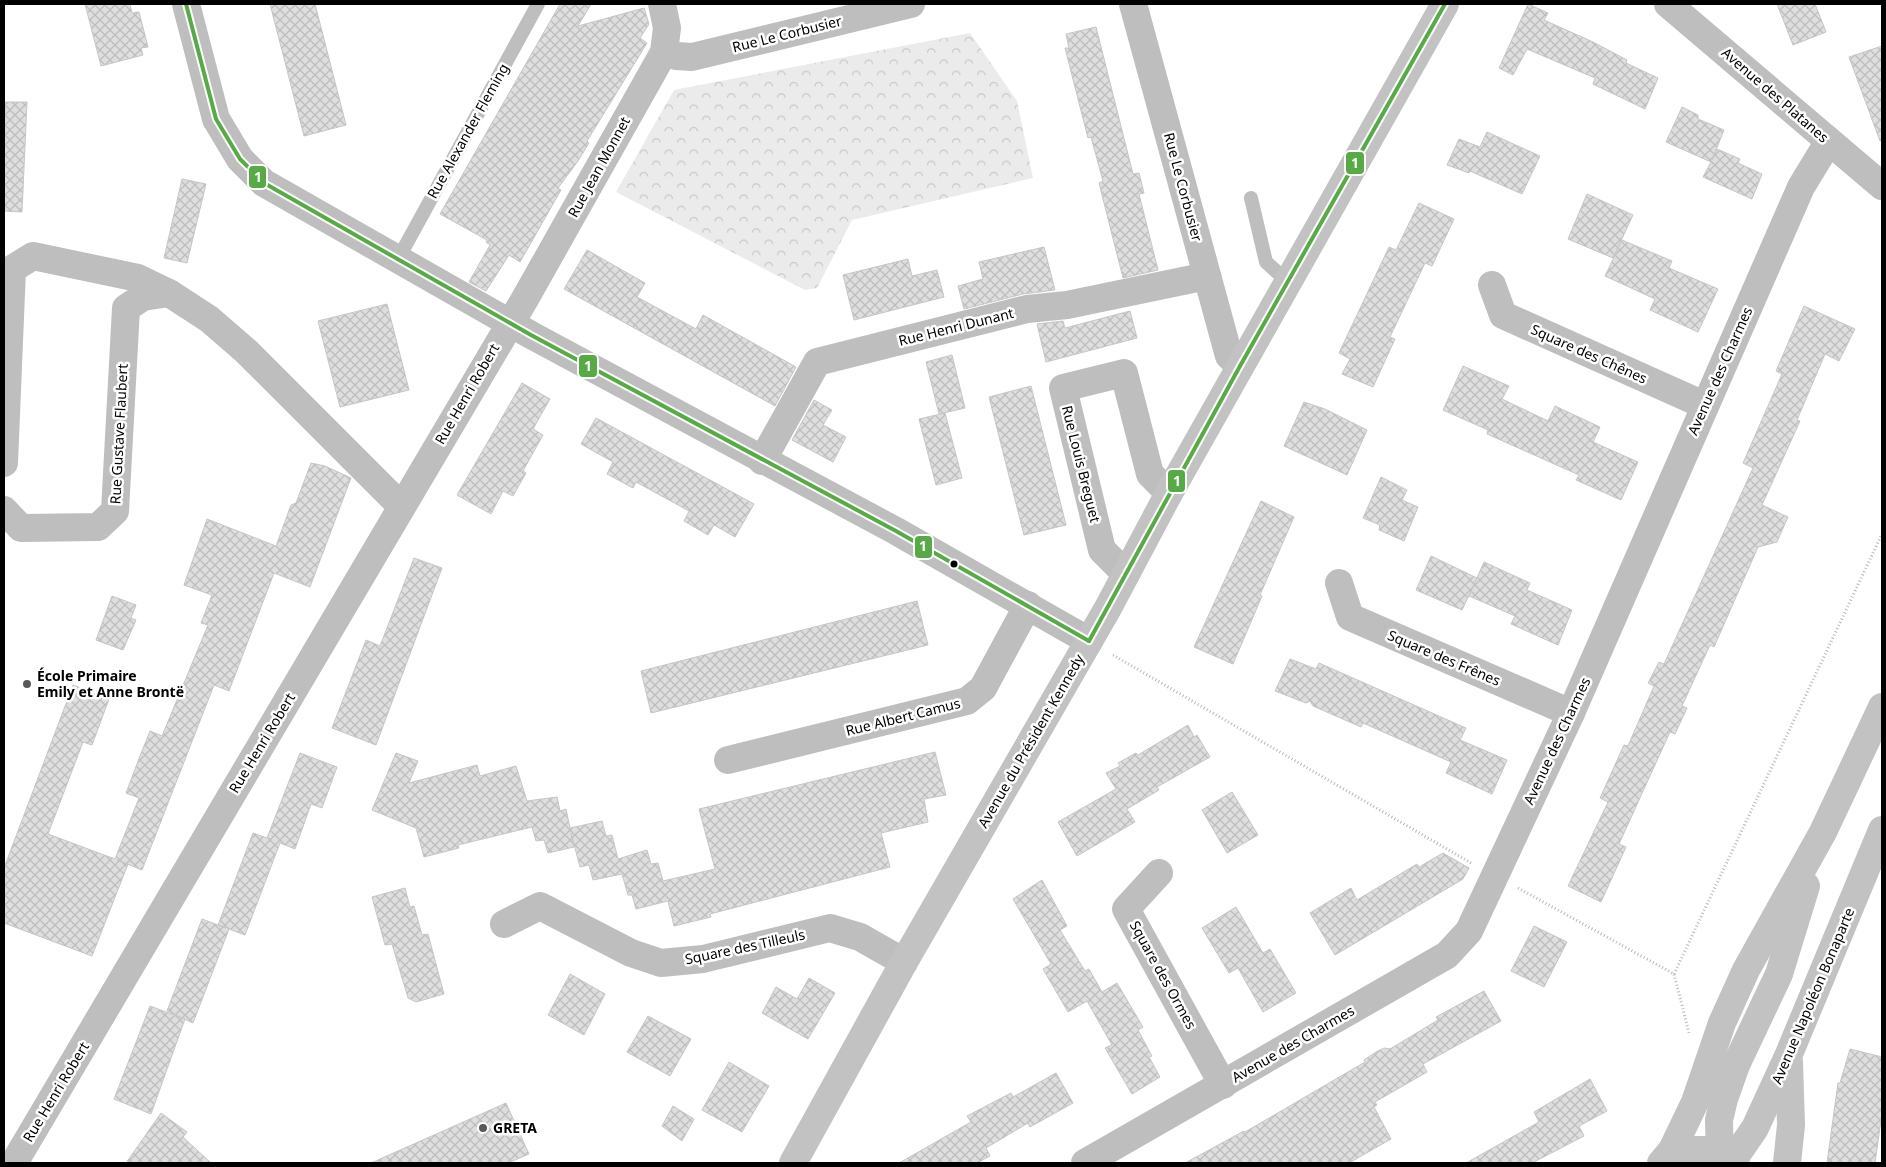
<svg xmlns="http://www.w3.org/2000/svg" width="1886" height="1167" font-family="'Noto Sans',sans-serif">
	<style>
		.forest { fill: url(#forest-crowns) }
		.building { fill: url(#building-cross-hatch); stroke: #c6c6c6 }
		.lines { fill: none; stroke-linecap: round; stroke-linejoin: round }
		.path { stroke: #b9b9b9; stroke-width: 3; stroke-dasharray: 1 2.5; stroke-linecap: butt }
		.lane { stroke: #bebebe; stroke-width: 14 }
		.street { stroke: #bebebe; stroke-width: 28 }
		.secondary { stroke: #c2c2c2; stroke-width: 28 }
		.bus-1-casing { stroke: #fff; stroke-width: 8 }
		.bus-1 { stroke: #57aa46; stroke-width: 4 }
		.bus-dot { fill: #000; stroke: #fff; stroke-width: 2 }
		.poi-dot { fill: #595959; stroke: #fff; stroke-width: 2 }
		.labels { text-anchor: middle; stroke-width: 5; stroke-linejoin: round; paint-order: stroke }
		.street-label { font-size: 14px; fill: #000; stroke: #fff }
		.poi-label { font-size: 14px; font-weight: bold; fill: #000; stroke: #fff; text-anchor: start }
		.line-badge { stroke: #fff; stroke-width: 2 }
		.badge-label { font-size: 14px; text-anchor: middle; font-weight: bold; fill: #fff }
	</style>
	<defs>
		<pattern id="forest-crowns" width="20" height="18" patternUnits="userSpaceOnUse" patternTransform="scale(1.25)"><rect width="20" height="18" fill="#ebebeb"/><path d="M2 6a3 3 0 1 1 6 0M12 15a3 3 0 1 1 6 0" fill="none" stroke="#c8c8c8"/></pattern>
		<pattern id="building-cross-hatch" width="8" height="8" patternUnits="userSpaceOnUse" patternTransform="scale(1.25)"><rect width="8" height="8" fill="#dedede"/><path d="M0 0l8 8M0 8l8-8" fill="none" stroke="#bdbdbd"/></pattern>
	</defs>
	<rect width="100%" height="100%" fill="#fff"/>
	<polygon class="forest" points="970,33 1017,101 1033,178 852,220 817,288 805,290 616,192 674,90"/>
	<g class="building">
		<polygon points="85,4 130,4 132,13 139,12 148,47 141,48 143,55 101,66"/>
		<polygon points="270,4 315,4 346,125 304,136"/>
		<polygon points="560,4 591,4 578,26 644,8 649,24 640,38 647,43 587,141 589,143 578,161 558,188 561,190 520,262 509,255 486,291 469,282 490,245 486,242 487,240 440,214"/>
		<polygon points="1528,4 1548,13 1544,20 1593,42 1627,60 1626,63 1658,78 1645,109 1593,84 1595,78 1527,49 1513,75 1499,68"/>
		<polygon points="1777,4 1815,4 1826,32 1793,45"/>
		<polygon points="1096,27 1133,174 1139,173 1144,193 1139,194 1158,270 1123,278 1099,183 1103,181 1091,137 1088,138 1065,48 1069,48 1066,34"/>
		<polygon points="1882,46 1882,140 1880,141 1849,57"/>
		<polygon points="5,102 27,102 22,212 4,211"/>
		<polygon points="1682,107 1698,115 1698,119 1724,130 1712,160 1717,149 1740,159 1738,163 1762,174 1752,199 1703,177 1711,162 1666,142"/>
		<polygon points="1487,132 1540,156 1522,194 1470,171 1469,173 1447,165 1459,139 1480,147"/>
		<polygon points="182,179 206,184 187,263 164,258"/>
		<polygon points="1587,194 1633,215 1613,258 1568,239"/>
		<polygon points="1419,203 1454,219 1432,266 1425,263 1390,337 1395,339 1373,387 1342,374 1350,359 1339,353 1389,247 1396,250"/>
		<polygon points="1622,240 1672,261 1669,268 1718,289 1698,332 1650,310 1655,299 1605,276"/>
		<polygon points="1044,247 1055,290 1023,294 964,309 958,286 983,279 979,262"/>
		<polygon points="587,250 645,283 637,297 696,329 703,315 796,367 775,406 564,289"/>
		<polygon points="908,259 912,276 937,270 944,297 854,320 843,275"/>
		<polygon points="387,304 409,390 340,407 318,321"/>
		<polygon points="1804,306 1855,329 1839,361 1825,354 1797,420 1800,421 1762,505 1788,517 1777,542 1758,547 1714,647 1710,645 1682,706 1687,708 1675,734 1670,732 1619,844 1626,847 1601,902 1568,886 1608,802 1600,798 1624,745 1628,746 1654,686 1648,683 1659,662 1664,664 1753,468 1743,463 1782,374 1776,371"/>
		<polygon points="1130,311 1137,338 1046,362 1037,324 1063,321 1065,328"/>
		<polygon points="952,355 965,408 939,414 926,362"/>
		<polygon points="1463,366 1509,386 1502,399 1548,421 1555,406 1600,427 1593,442 1638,462 1621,500 1576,480 1579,475 1487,434 1488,430 1443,410"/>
		<polygon points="522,383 550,399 533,429 543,435 523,471 526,473 513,496 503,491 491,514 457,495"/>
		<polygon points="1031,386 1066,525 1024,535 989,397"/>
		<polygon points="814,400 832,410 823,425 846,437 833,462 792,440"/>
		<polygon points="1304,402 1325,409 1367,430 1347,475 1284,446"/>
		<polygon points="945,413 962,478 936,485 919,419"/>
		<polygon points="596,418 754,504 735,537 714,525 708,535 684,521 689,511 636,482 633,488 607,474 613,462 581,444"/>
		<polygon points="311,463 325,466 351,478 310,587 274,573 229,691 214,685 142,870 117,860 128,864 92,956 4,923 4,868 73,685 109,699 92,745 83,742 48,834 115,859 139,798 126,793 140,756 150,731 162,736 208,625 201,623 212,595 184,585 207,519 276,546 291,505 296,503"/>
		<polygon points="1381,477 1407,490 1402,500 1418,507 1404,541 1379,530 1380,525 1363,518"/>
		<polygon points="1261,501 1294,517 1260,595 1262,596 1233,664 1194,647"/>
		<polygon points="1431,556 1477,578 1462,610 1416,590"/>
		<polygon points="414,558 442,568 376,745 332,728 366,640 380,646"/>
		<polygon points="1484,562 1530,583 1527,590 1572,610 1558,645 1511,624 1515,616 1469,596"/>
		<polygon points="112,596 136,605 131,618 136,620 123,650 96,640"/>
		<polygon points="917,601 928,645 651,713 641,671"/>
		<polygon points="1290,659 1316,669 1319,663 1466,728 1460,740 1507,760 1492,794 1446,773 1451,762 1363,723 1361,727 1313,706 1310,701 1306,703 1275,691"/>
		<polygon points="1188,725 1194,737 1197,735 1210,757 1157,787 1159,790 1127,809 1135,822 1077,856 1058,822 1116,789 1106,773 1120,766 1118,763 1136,753 1138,755"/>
		<polygon points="935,752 946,795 924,799 928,822 881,833 890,867 710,914 711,917 674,926 668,901 636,909 632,895 628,895 622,874 593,880 589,865 580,867 571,833 574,847 548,853 544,840 536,841 532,827 458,845 459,848 424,857 416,828 372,810 396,753 418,761 409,783 477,765 480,776 516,766 527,801 557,797 560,811 566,809 570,828 602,821 606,836 612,835 618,859 647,850 651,864 658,863 663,881 715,869 699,809"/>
		<polygon points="300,753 337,767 322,808 311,804 295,849 280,843 245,935 229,929 193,1023 167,1011 202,919 226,928 218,925 253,833 267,838"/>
		<polygon points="1232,792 1258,835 1227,853 1202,810"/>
		<polygon points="1443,853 1469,868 1463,879 1335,955 1310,913 1351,888 1357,900 1417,864 1419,867"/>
		<polygon points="1042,880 1067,926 1060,930 1085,971 1089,969 1102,992 1117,983 1143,1027 1138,1030 1152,1056 1149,1057 1160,1077 1132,1094 1105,1048 1112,1045 1087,1001 1068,1012 1043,969 1051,964 1013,899"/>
		<polygon points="405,888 410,907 414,906 422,935 428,934 444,994 416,1002 408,998 392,944 385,945 372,897"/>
		<polygon points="1236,907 1263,953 1270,949 1296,993 1263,1012 1238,968 1229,973 1202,928"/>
		<polygon points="1534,926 1567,942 1544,987 1511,971"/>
		<polygon points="570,974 605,994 584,1035 548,1015"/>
		<polygon points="809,978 835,993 808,1039 762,1013 776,987 797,999"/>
		<polygon points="1484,991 1501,1021 1423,1064 1427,1072 1375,1102 1377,1105 1374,1107 1391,1139 1349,1163 1185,1163 1244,1131 1245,1132 1365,1062 1364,1060 1376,1052 1384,1048 1390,1049 1438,1020 1436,1017"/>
		<polygon points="150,1006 185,1019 151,1114 114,1099"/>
		<polygon points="648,1016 691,1039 670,1076 627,1052"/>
		<polygon points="1850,1049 1882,1057 1882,1113 1875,1163 1827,1163 1838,1083 1840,1083"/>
		<polygon points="729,1062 769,1086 742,1132 702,1110"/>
		<polygon points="1056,1073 1073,1103 1030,1127 1028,1123 986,1148 990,1156 977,1163 899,1163 971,1122 967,1116 1011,1093 1013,1097"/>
		<polygon points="1590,1079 1607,1111 1579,1126 1584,1136 1532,1163 1466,1163 1539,1122 1534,1112"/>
		<polygon points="506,1103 529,1154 508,1163 371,1163"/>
		<polygon points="673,1106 694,1119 682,1141 662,1126"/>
		<polygon points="161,1113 187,1132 183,1137 211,1163 126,1163"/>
	</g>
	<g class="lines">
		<g class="path">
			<polyline points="1113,655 1471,863"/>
			<polyline points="1518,888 1674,974 1689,1033"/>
			<polyline points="1674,974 1882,534"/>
		</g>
		<g class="lane">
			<polyline points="1251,198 1266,262 1289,283"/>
			<polyline points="398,259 538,4"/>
		</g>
		<g class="street">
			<polyline points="186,4 216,119 240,159 264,183 531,335 896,531 1089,641"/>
			<polyline points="1133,4 1229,356 1240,366"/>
			<polyline points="1668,4 1882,186"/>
			<polyline points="664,52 676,56 692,57 911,4"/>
			<polyline points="1492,285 1503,315 1704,405"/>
			<polyline points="762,461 817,362 1027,309 1067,305 1207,276"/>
			<polyline points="4,463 12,269 33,256 138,278 169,293 209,319 246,351 401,506"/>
			<polyline points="4,510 21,528 98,527 115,511 126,308 143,297 169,293"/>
			<polyline points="1126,574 1102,550 1063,388 1124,373 1150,474 1169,493"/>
			<polyline points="1339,583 1350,617 1571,713"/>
			<polyline points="728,760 967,701 983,688 1028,605"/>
			<polyline points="1159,873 1126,909 1223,1085"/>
			<polyline points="504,924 540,906 631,953 661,963 703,959 830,928 860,937 904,962"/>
			<polyline points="14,1163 526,297 664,52 667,28 662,4"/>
			<polyline points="1085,1163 1447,955 1469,931 1571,713 1801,187 1829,141"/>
		</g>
		<g class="secondary">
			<polyline points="1672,1150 1720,1150 1736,1159"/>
			<polyline points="793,1163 904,962 1108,608 1169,493 1445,4"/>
			<polyline points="1661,1163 1672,1150 1695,1102 1722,1023 1746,970 1823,832 1882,707"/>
			<polyline points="1720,1163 1719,1120 1724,1099 1736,1065 1779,974 1806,886"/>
			<polyline points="1731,1163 1755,1128 1789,1054 1882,830"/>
			<polyline points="1787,1163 1791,1125 1789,1062"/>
		</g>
		<defs>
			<g id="bus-1">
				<polyline points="186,4 216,119 240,159 264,183 531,335 896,531 1089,641"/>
				<polyline points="1089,641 1240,366 1445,4"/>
			</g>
		</defs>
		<use href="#bus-1" class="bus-1-casing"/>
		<use href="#bus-1" class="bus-1"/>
	</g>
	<circle class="bus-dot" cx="954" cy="564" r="4.5"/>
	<g class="poi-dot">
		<circle cx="27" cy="684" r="5"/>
		<circle cx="483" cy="1128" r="5"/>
	</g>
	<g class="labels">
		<g class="street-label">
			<text transform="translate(787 34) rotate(-14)" y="5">Rue Le Corbusier</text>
			<text transform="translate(1775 95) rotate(41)" y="5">Avenue des Platanes</text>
			<text transform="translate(468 131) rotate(-61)" y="5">Rue Alexander Fleming</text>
			<text transform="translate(599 167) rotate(-61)" y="5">Rue Jean Monnet</text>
			<text transform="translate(1183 187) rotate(75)" y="5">Rue Le Corbusier</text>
			<text transform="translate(956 327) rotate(-14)" y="5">Rue Henri Dunant</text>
			<text transform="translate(1589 354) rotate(24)" y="5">Square des Chênes</text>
			<text transform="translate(1720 371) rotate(-66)" y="5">Avenue des Charmes</text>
			<text transform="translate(467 394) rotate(-60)" y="5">Rue Henri Robert</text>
			<text transform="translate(119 434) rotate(-87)" y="5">Rue Gustave Flaubert</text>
			<text transform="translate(1081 464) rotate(76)" y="5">Rue Louis Breguet</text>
			<text transform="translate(1444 658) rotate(23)" y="5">Square des Frênes</text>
			<text transform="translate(903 717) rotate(-14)" y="5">Rue Albert Camus</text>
			<text transform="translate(1031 741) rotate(-60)" y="5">Avenue du Président Kennedy</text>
			<text transform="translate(1557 741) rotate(-65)" y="5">Avenue des Charmes</text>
			<text transform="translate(262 743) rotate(-59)" y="5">Rue Henri Robert</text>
			<text transform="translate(745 947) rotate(-12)" y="5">Square des Tilleuls</text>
			<text transform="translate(1163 975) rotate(61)" y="5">Square des Ormes</text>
			<text transform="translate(1813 996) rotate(-67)" y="5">Avenue Napoléon Bonaparte</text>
			<text transform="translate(1293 1044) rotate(-30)" y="5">Avenue des Charmes</text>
			<text transform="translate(56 1092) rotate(-59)" y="5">Rue Henri Robert</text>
		</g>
		<g class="poi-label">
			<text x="37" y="681">École Primaire<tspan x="37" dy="16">Emily et Anne Brontë</tspan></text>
			<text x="493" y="1133">GRETA</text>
		</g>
	</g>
	<g class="line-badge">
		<rect x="1345" y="151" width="20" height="24" rx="5" fill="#57aa46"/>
		<rect x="248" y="165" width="19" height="24" rx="5" fill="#57aa46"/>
		<rect x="578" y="354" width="20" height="24" rx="5" fill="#57aa46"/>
		<rect x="1167" y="469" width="19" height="24" rx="5" fill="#57aa46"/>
		<rect x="914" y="535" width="19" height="24" rx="5" fill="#57aa46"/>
	</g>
	<g class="badge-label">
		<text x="1355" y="168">1</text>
		<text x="258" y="182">1</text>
		<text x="588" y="371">1</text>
		<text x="1177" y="486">1</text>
		<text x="923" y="551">1</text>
	</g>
	<rect width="1886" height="1167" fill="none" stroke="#000000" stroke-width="10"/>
</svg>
